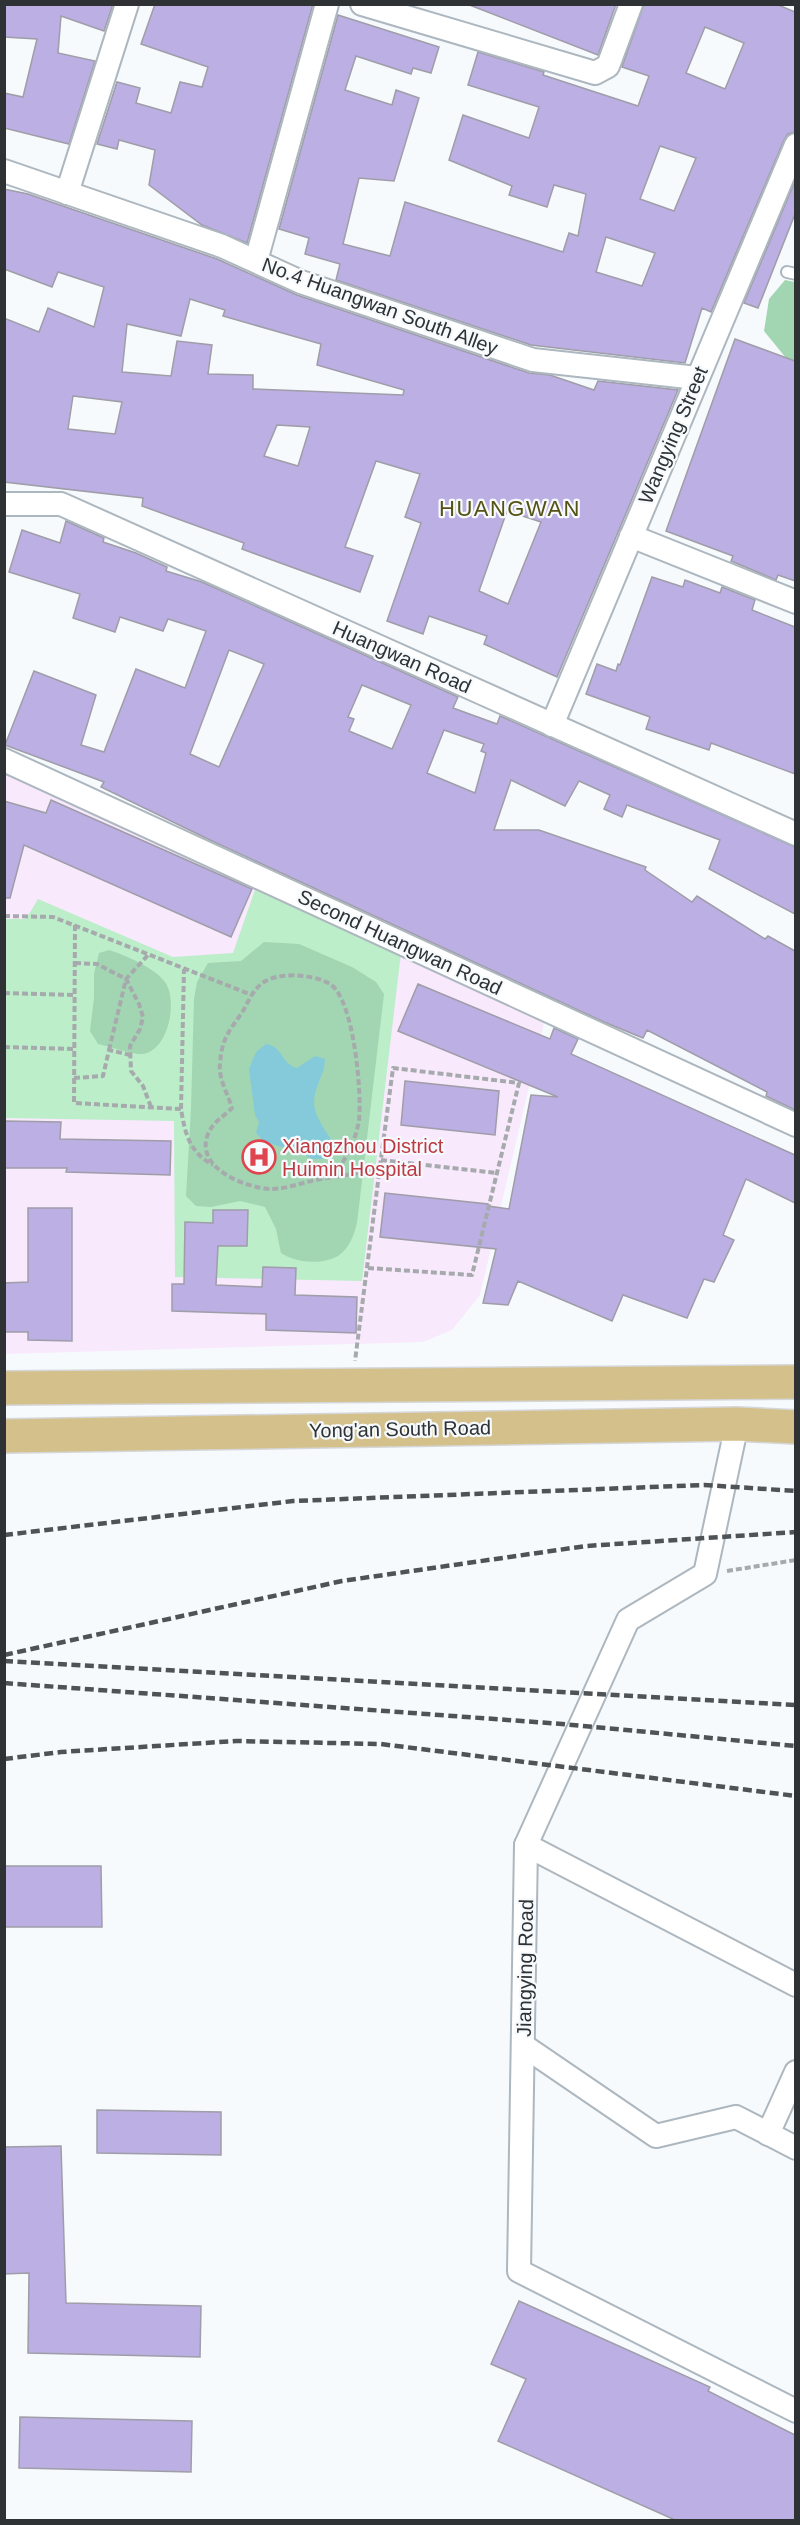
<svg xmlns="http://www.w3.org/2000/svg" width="800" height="2525" font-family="Helvetica,sans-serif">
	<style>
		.medical { fill: #f9e9fc }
		.green { fill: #bbeec9 }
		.forest { fill: #a2d5b1 }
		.water { fill: #84cada }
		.building { fill: #bcafe3; stroke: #9f9da8; stroke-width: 1.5; fill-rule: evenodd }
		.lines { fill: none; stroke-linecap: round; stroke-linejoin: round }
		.lane-casing { stroke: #adb7bf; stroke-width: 14 }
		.street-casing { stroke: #adb7bf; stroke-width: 26 }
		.primary-casing { stroke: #d5d6d7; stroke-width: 36 }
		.path { stroke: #a6aaad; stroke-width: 4; stroke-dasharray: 6 3; stroke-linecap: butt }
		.lane { stroke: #fff; stroke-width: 10 }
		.street { stroke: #fff; stroke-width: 22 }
		.primary { stroke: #d4c08b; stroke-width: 33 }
		.rail { stroke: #4f5356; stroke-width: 4.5; stroke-dasharray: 9 4.5; stroke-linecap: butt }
		.labels { text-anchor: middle; stroke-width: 4.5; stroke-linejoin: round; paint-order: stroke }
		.street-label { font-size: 20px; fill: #2e3235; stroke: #f6fafd }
		.health-label { font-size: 20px; fill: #be3a42; stroke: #f6fafd; text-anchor: start }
		.quarter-label { font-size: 22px; letter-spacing: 1.5px; fill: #565214; stroke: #f6fafd }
	</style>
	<rect width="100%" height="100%" fill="#f6fafd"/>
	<polygon class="medical" points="4,772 545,1019 480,1295 452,1330 423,1342 5,1354"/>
	<polygon class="green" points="256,887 401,953 362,1281 175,1277 174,1121 5,1118 5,919 26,919 38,899 173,957 233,953"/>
	<g class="forest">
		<polygon points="785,280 795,282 795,369 764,331 769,299"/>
		<path d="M264,942L299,944L352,967L376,982L384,994L357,1223C354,1235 349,1249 338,1256C322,1265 296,1263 281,1253L276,1229L265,1207L240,1201L211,1207L196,1206L186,1196L191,1109L194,999L197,982L208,963L241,961Z"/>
		<path d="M109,950C125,955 155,968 165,982C178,1000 169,1050 143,1054C133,1055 109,1046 98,1044L90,1031L94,998V974L99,953Z"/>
	</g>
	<path class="water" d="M266,1044C283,1046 280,1063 297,1068L315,1056L325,1059C325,1074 314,1087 314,1102C314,1118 328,1133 335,1146L332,1153L325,1159H312L300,1152L264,1142L256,1133L259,1122L255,1115L249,1069L256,1052Z"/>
	<g class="building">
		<polygon points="4,4 113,4 104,31 61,16 58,53 95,61 69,144 4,128 4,93 23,97 37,39 4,37"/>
		<polygon points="155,4 313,4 247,243 202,225 149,185 155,150 119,140 117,149 97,144 117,82 140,88 136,103 171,113 180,82 202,87 208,67 141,44"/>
		<polygon points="467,4 616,4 598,55"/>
		<path d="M644,4H776L795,12V132L788,134L784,140L711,312L702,308L685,363L531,345L336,280L340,264L305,254L309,238L279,229L338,15L439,47L431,73L413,68L411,74L356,56L345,90L392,105L396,90L419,98L394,181L359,178L343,244L390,256L405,202L563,252L569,233L578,236L586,194L554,185L547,207L509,195L512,186L449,160L463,115L529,138L539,107L468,85L478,52L544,72L543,75L638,106L649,76L622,67ZM705,27L744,43L725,89L686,73ZM660,146L696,158L674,211L640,199ZM606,237L655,253L642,286L596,272Z"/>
		<polygon points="795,181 795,214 758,308 744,303"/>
		<path d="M4,189L28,194L217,259L297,295L529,373L550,375L594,390L598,381L678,390L557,677L484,644L487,636L429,616L423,634L387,621L421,523L405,517L420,474L376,461L345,547L373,556L360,592L242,549L244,543L142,506L143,498L4,482V318L39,332L48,308L94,327L104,287L58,272L52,287L4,269ZM190,299L225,310L223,316L321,344L317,365L404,390L403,395L253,389V375L208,374L212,345L177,341L171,376L122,372L127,324L181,336ZM73,396L122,402L115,434L68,429ZM277,425L310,427L298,466L264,456ZM507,511L541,522L508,604L479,591Z"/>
		<polygon points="735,339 795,361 795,581 778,575 776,580 731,561 733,556 666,531"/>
		<path d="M66,521L104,538L103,542L136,553L167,567L166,571L202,582L458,697L453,708L497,724L500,716L795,847V914L709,869L720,840L627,805L622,817L604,809L610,795L579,781L565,806L511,780L494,830H539L646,867L645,870L692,902L697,896L765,939L768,936L795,951V1110L766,1096L767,1092L647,1030L643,1038L604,1022L210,840L101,787L104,782L5,745L34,671L96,695L81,745L104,752L136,669L185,688L206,631L168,619L163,631L120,617L115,632L73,618L80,594L9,572L22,530L60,543ZM229,650L264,664L219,767L190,754ZM362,685L411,705L392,749L349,731L354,719L348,717ZM444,730L484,744L481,751L486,753L475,793L427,773Z"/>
		<polygon points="652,577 683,587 685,580 720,593 722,587 755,600 752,610 795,627 795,774 711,743 709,750 646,729 650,717 586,694 597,664 616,671 618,664 620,665"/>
		<polygon points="51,800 252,889 231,937 24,845 10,898 4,898 4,801 46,813"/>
		<polygon points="418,984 550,1039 554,1028 578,1039 571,1054 795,1155 795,1203 746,1179 723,1235 734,1240 714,1282 704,1279 687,1318 623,1295 612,1321 518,1281 508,1305 483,1303 496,1249 380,1237 385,1193 488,1204 488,1206 509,1209 531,1095 558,1097 398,1031"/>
		<polygon points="405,1081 499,1091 495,1135 401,1125"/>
		<polygon points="4,1121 61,1122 60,1139 171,1141 170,1175 66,1172 67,1168 4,1168"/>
		<polygon points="28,1208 72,1208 72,1341 28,1340 28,1332 4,1332 4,1283 28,1282"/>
		<polygon points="213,1210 248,1210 247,1246 218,1246 216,1285 262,1287 263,1267 296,1268 295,1295 357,1297 356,1333 266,1330 266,1314 172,1311 172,1284 184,1284 185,1222 213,1223"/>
		<polygon points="4,1866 101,1866 102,1927 4,1927"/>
		<polygon points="97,2110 221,2112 221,2155 97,2153"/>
		<polygon points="61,2146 66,2303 201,2306 200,2357 28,2353 29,2273 4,2274 4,2147"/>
		<polygon points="519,2301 710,2387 708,2391 795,2435 795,2520 675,2520 498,2441 526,2379 491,2364"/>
		<polygon points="20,2417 192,2421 191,2472 19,2468"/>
	</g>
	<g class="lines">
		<defs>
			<polyline id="lane" points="787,272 796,274"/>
			<g id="street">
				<polyline points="362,4 595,73 608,66 631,4"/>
				<polyline points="4,171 222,246 301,282 533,360 697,378"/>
				<polyline points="67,193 127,4"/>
				<polyline points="256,261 327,4"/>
				<polyline points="4,504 61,504 796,834"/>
				<polyline points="631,536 796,602"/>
				<polyline points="552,725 796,145"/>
				<polyline points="4,760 796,1125"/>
				<polyline points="737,1424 705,1574 628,1620 526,1845 519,2271 796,2411"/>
				<polyline points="526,1845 796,1985"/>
				<polyline points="524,2046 656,2136 736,2117 796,2148"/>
				<polyline points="768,2134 796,2072"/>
			</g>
			<g id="primary">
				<polyline points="4,1388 796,1382"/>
				<polyline points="4,1436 737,1424 796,1427"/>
			</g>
		</defs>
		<use href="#lane" class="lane-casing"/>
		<use href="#street" class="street-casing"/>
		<use href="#primary" class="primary-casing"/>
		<g class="path">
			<polyline points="4,916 53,917 252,995"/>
			<path d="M75,925L74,1103L181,1109C185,1133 189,1152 213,1165"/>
			<polyline points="75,963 97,964 126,979 139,1004 143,1017 140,1029 130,1046 131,1071 143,1086 151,1107"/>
			<polyline points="4,993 75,995"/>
			<polyline points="4,1047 74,1049"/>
			<polyline points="109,1050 126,979 149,954"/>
			<polyline points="74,1078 103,1076 109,1050 130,1055"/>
			<polyline points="181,1109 184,969"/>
			<polyline points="381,1160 497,1173"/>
			<path d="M332,1177C345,1162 356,1140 359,1120C362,1093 354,999 330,984C313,974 277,971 261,984C252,992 248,1002 243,1011C229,1032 222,1037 220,1064C218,1078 228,1094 232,1108C223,1117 213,1122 208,1134C194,1168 246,1188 271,1189C284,1189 295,1185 307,1182C328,1177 349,1175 370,1171L379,1174L355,1361"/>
			<polyline points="368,1268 472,1275 519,1083 393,1068 379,1174"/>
			<polyline points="727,1571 796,1560"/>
		</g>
		<use href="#lane" class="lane"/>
		<use href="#street" class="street"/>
		<use href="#primary" class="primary"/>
		<g class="rail">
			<polyline points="4,1535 293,1501 704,1485 796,1491"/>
			<polyline points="4,1655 342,1581 586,1546 796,1532"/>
			<polyline points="4,1661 796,1705"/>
			<polyline points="4,1683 562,1724 796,1746"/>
			<polyline points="4,1759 61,1752 236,1741 381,1744 796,1796"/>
		</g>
	</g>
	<defs>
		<symbol id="hospital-ring" viewBox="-11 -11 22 22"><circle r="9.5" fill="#f6fafd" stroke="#e0444e" stroke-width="1.5"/><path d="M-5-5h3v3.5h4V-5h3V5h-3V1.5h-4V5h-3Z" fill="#e0444e"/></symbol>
	</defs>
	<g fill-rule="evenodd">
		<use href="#hospital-ring" x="240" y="1138" width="38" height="38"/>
	</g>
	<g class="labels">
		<g class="street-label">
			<text transform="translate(380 306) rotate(20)" y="7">No.4 Huangwan South Alley</text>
			<text transform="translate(673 435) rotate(-67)" y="7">Wangying Street</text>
			<text transform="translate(402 657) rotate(24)" y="7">Huangwan Road</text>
			<text transform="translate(400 942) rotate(25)" y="7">Second Huangwan Road</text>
			<text transform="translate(400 1429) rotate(-1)" y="7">Yong'an South Road</text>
			<text transform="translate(525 1968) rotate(-89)" y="7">Jiangying Road</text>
		</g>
		<g class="health-label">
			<text x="282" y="1153">Xiangzhou District<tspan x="282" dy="23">Huimin Hospital</tspan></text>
		</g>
		<g class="quarter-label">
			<text x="510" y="516">HUANGWAN</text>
		</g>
	</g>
	<rect width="800" height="2525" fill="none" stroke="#2e3235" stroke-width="12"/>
</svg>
